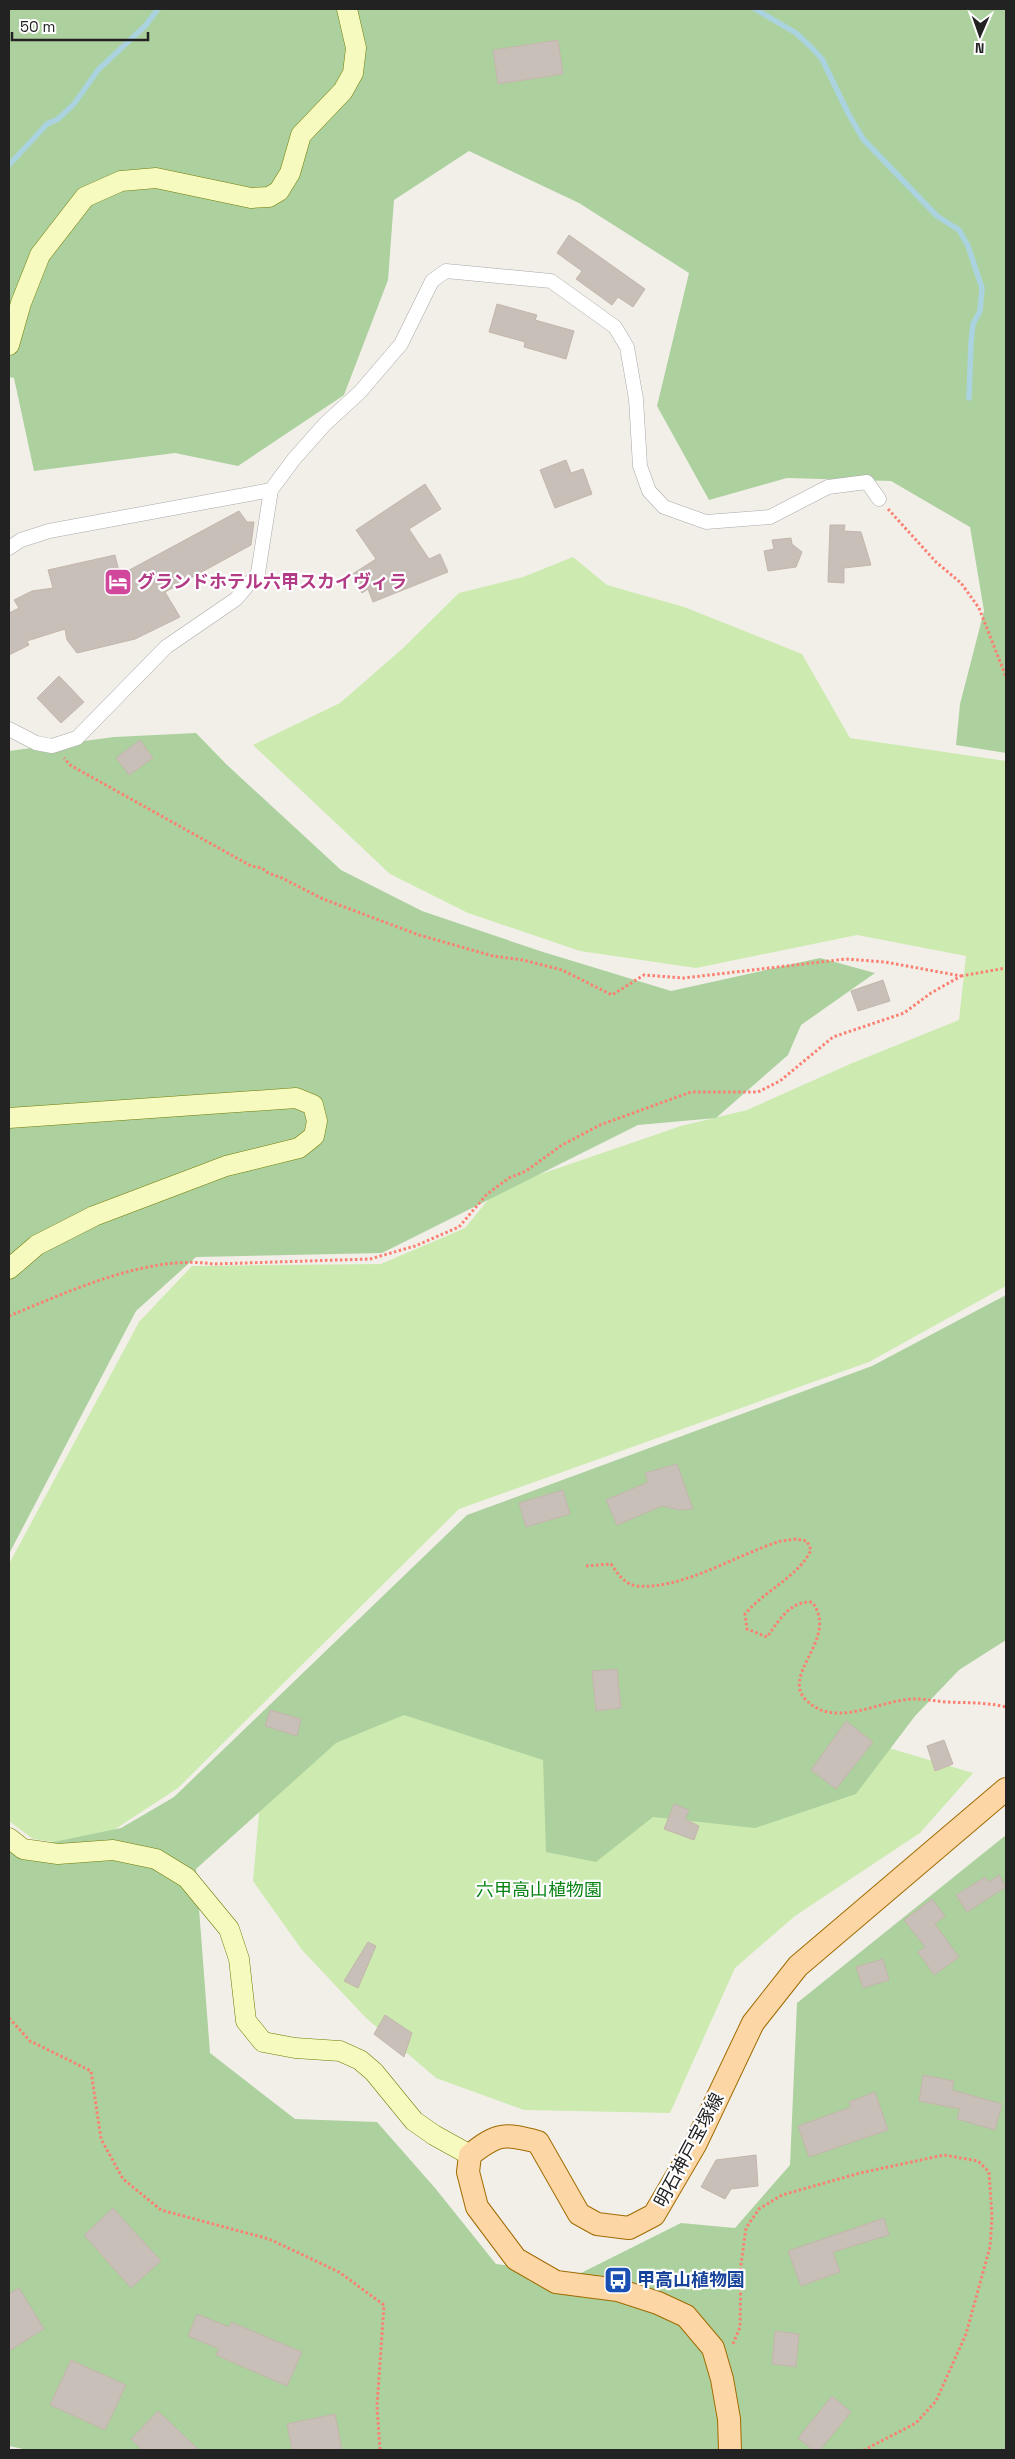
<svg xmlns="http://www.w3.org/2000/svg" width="1015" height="2459" font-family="'Space Grotesk','Noto Sans JP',sans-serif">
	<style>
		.grass { fill: #cdebb0 }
		.forest { fill: #add19e }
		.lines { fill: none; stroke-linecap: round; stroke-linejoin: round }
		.stream { stroke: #aad3df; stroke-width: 5.5 }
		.building { fill: #c7bfb8; stroke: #c4b6ab }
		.street-casing { stroke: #a9a9a9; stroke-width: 15 }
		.secondary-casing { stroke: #707d05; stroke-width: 21 }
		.primary-casing { stroke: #a06b00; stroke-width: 24 }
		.path { stroke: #fa8072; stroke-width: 3; stroke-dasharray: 2.5 2.5; stroke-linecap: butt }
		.street { stroke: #fff; stroke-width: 14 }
		.secondary { stroke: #f7fabf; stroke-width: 20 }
		.primary { stroke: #fcd6a4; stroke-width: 22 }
		.labels { text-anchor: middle; stroke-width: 4.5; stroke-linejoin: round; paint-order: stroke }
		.hotel-label { font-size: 18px; font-weight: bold; fill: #b23c85; stroke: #fff; text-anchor: start }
		.park-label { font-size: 18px; fill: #0c8416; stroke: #fff }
		.street-label { font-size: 18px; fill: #222; stroke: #fff }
		.transit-label { font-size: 18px; font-weight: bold; fill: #164399; stroke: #fff; text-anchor: start }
	</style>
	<rect width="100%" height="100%" fill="#f2efe9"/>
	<g class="grass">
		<polygon points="573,557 607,585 684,607 802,654 850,738 1006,761 1006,1286 869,1362 459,1509 178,1788 100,1839 60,1843 33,1839 9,1821 9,1564 139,1322 192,1266 381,1264 465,1228 497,1189 681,1126 747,1110 850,1064 959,1020 966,956 857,935 696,968 580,951 468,913 390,874 253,745 340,703 402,649 459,593 523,577"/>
		<polygon points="313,1674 691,1689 973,1773 920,1833 795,1916 735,1968 670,2113 524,2110 436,2078 366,2018 302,1950 253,1881 263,1768"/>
	</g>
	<g class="forest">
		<polygon points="9,9 1006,9 1006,753 956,745 960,704 984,611 970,527 891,481 787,478 709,500 657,406 689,273 579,203 469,151 394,200 388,280 344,395 238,466 175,453 34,471 14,378 9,377"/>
		<polygon points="196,733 226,764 341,870 422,911 540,951 671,991 820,958 875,973 801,1025 788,1055 716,1118 638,1125 382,1253 196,1257 136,1311 9,1554 9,751 114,737"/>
		<polygon points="1006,1295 1006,1640 959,1670 915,1716 856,1794 755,1828 653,1817 596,1862 546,1852 543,1760 404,1715 336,1743 196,1869 210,2053 295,2119 377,2122 435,2188 496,2264 579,2274 681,2223 735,2228 790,2165 797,2003 1006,1835 1006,2450 28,2450 9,2446 9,1844 15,1850 121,1828 174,1797 467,1515 872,1366"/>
	</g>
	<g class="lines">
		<g class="stream">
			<polyline points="755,9 796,33 812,48 822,59 848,113 863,139 937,216 959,230 968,246 982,288 980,311 973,324 971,343 969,398"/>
			<polyline points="9,165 47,124 58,119 74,104 98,70 145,26 158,9"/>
		</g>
	</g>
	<g class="building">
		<polygon points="558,40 563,74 498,84 493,50"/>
		<polygon points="569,235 645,289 633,307 618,297 612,305 576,279 582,271 557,253"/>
		<polygon points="497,304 537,315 535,320 574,331 566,359 524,347 525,342 489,332"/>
		<polygon points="566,460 571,473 583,469 592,494 555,508 540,470"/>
		<polygon points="425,484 441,509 409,529 429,559 440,554 448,572 373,602 368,589 362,593 351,575 376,559 356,530"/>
		<polygon points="239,511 247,522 254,522 251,545 165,592 180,617 135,639 77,653 67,640 65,629 27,641 29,645 9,655 9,613 19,608 14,600 32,591 53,588 48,570 115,555 120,575"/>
		<polygon points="830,525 845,525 844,531 861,532 871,565 844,568 844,583 828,582"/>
		<polygon points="791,538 792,544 802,552 796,567 768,571 764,551 774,549 772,540"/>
		<polygon points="59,676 84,702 61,723 37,698"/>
		<polygon points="140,740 153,758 129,775 116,758"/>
		<polygon points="883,980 890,1001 858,1011 851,991"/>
		<polygon points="677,1464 693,1509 679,1510 662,1506 617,1525 606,1500 648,1482 645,1473"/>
		<polygon points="563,1490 570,1514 526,1527 519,1503"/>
		<polygon points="617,1669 621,1708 596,1711 592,1671"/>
		<polygon points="270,1710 301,1719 297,1736 265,1726"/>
		<polygon points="846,1721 873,1742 836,1789 811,1770"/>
		<polygon points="944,1740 953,1764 935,1771 927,1746"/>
		<polygon points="674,1804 689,1810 685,1819 699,1826 694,1840 664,1829"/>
		<polygon points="999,1875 1006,1887 967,1912 956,1895 985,1877 989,1882"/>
		<polygon points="932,1899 945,1916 935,1924 959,1957 934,1975 918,1952 925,1947 904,1920"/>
		<polygon points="368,1942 376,1946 358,1988 344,1981"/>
		<polygon points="883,1959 889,1980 863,1988 856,1967"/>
		<polygon points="385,2015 412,2033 404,2057 374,2034"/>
		<polygon points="923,2075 954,2081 952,2090 1002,2104 995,2130 957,2119 960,2109 919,2101"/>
		<polygon points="875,2092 888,2130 809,2157 798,2126 851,2107 849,2102"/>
		<polygon points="756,2155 758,2186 731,2189 725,2199 701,2187 716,2160"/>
		<polygon points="113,2208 161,2261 131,2288 84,2235"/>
		<polygon points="884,2218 889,2235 833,2252 840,2272 801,2286 788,2251"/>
		<polygon points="19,2288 44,2329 9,2351 9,2294"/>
		<polygon points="197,2314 229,2327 231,2322 302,2352 287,2386 216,2355 219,2349 188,2336"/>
		<polygon points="775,2331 799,2334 796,2367 772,2364"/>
		<polygon points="71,2360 126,2385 105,2430 50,2405"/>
		<polygon points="832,2396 851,2412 820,2450 813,2450 798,2438"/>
		<polygon points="158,2411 199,2450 142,2450 131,2439"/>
		<polygon points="335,2414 342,2450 292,2450 287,2424"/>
	</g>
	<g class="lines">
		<defs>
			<g id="street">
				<polyline points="9,548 21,540 49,531 271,490"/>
				<polyline points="9,729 36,743 52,746 77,738 166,647 236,599 258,573 271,490 294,459 325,424 360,392 401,344 432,281 446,271 551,281 615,327 627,347 636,399 640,466 649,491 664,507 706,522 770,517 828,487 867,482 879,499"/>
			</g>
			<g id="secondary">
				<polyline points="9,345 21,303 40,255 85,197 121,181 156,178 251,198 269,197 279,191 290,173 301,135 343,91 353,73 356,48 347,9"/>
				<polyline points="9,1118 296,1098 313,1105 317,1121 314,1136 299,1148 226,1166 94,1216 37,1245 9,1269"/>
				<polyline points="9,1838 23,1849 58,1854 113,1850 156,1859 187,1878 229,1929 239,1959 246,2021 263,2042 295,2048 340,2051 360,2060 374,2072 414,2121 434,2135 470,2155"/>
			</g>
			<path id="primary" d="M730,2450L729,2419L722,2379L713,2348L686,2316L658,2303L618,2290L556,2282L516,2259L477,2207L468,2172L470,2155C497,2133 505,2133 538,2142L579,2214L597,2224L629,2228L654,2215L695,2145L753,2023L798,1966L1006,1789"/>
		</defs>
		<use href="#street" class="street-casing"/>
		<use href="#secondary" class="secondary-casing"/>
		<use href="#primary" class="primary-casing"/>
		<g class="path">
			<polyline points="888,509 936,562 961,583 979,608 1006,677"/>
			<polyline points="961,976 1006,968"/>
			<path d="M9,1316C68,1292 148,1254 213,1264L370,1259L415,1246L459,1227L487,1194L509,1178L526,1171L562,1145L600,1125L691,1092H758L780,1081L833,1037L904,1013L931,993L961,976L885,962L846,959L684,978L644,975L612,995L562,970L523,960L493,956L419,935L323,899L282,878L268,873L262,868L251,866L70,765L64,758"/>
			<path d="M586,1566L611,1564C618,1574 624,1584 637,1586C682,1590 738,1554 781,1541L796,1539L807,1541L811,1550C798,1577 764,1591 745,1614L747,1629L767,1637C779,1621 789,1601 812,1602C840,1638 780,1674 806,1700C836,1730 880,1699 915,1699C925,1699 935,1701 946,1702C966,1703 986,1702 1006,1707"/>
			<polyline points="9,2018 30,2041 91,2071 101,2139 123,2179 161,2210 269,2239 339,2272 384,2305 377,2406 380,2450"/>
			<polyline points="733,2344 740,2327 741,2264 746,2228 759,2209 782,2195 860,2173 944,2155 978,2161 989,2172 992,2217 990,2247 966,2334 936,2401 916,2423 864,2450"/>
		</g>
		<use href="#street" class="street"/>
		<use href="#secondary" class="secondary"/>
		<use href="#primary" class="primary"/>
	</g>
	<defs>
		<symbol id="hotel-square" viewBox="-11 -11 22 22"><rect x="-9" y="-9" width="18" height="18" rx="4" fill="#d1479c" stroke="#fff"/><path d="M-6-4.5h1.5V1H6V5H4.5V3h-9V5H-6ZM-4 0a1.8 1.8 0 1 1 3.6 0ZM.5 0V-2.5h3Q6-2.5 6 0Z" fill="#fff"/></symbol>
		<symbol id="bus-square" viewBox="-11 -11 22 22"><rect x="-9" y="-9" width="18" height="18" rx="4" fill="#1a4fb4" stroke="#fff"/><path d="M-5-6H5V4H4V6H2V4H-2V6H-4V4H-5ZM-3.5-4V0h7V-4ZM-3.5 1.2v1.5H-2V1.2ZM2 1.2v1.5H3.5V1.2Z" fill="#fff"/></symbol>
	</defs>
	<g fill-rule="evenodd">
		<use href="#hotel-square" x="102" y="566" width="32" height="32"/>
		<use href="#bus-square" x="602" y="2264" width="32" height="32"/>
	</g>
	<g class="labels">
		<g class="hotel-label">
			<text x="137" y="588">グランドホテル六甲スカイヴィラ</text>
		</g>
		<g class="park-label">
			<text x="539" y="1896">六甲高山植物園</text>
		</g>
		<g class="street-label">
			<text transform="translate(689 2150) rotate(-62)" y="6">明石神戸宝塚線</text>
		</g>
		<g class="transit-label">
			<text x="637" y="2286">甲高山植物園</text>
		</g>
	</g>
	<rect width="1015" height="2459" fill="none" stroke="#222222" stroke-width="20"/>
	<g transform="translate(980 35) rotate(182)" stroke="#ffffff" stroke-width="4" paint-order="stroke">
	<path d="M0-4L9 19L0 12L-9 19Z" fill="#222222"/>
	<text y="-8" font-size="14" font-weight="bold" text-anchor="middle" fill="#222222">N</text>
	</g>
	<path d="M12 32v8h136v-8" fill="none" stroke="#222222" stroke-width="2.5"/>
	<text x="20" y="32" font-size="15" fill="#222222" stroke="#ffffff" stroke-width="4" paint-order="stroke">50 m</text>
</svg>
